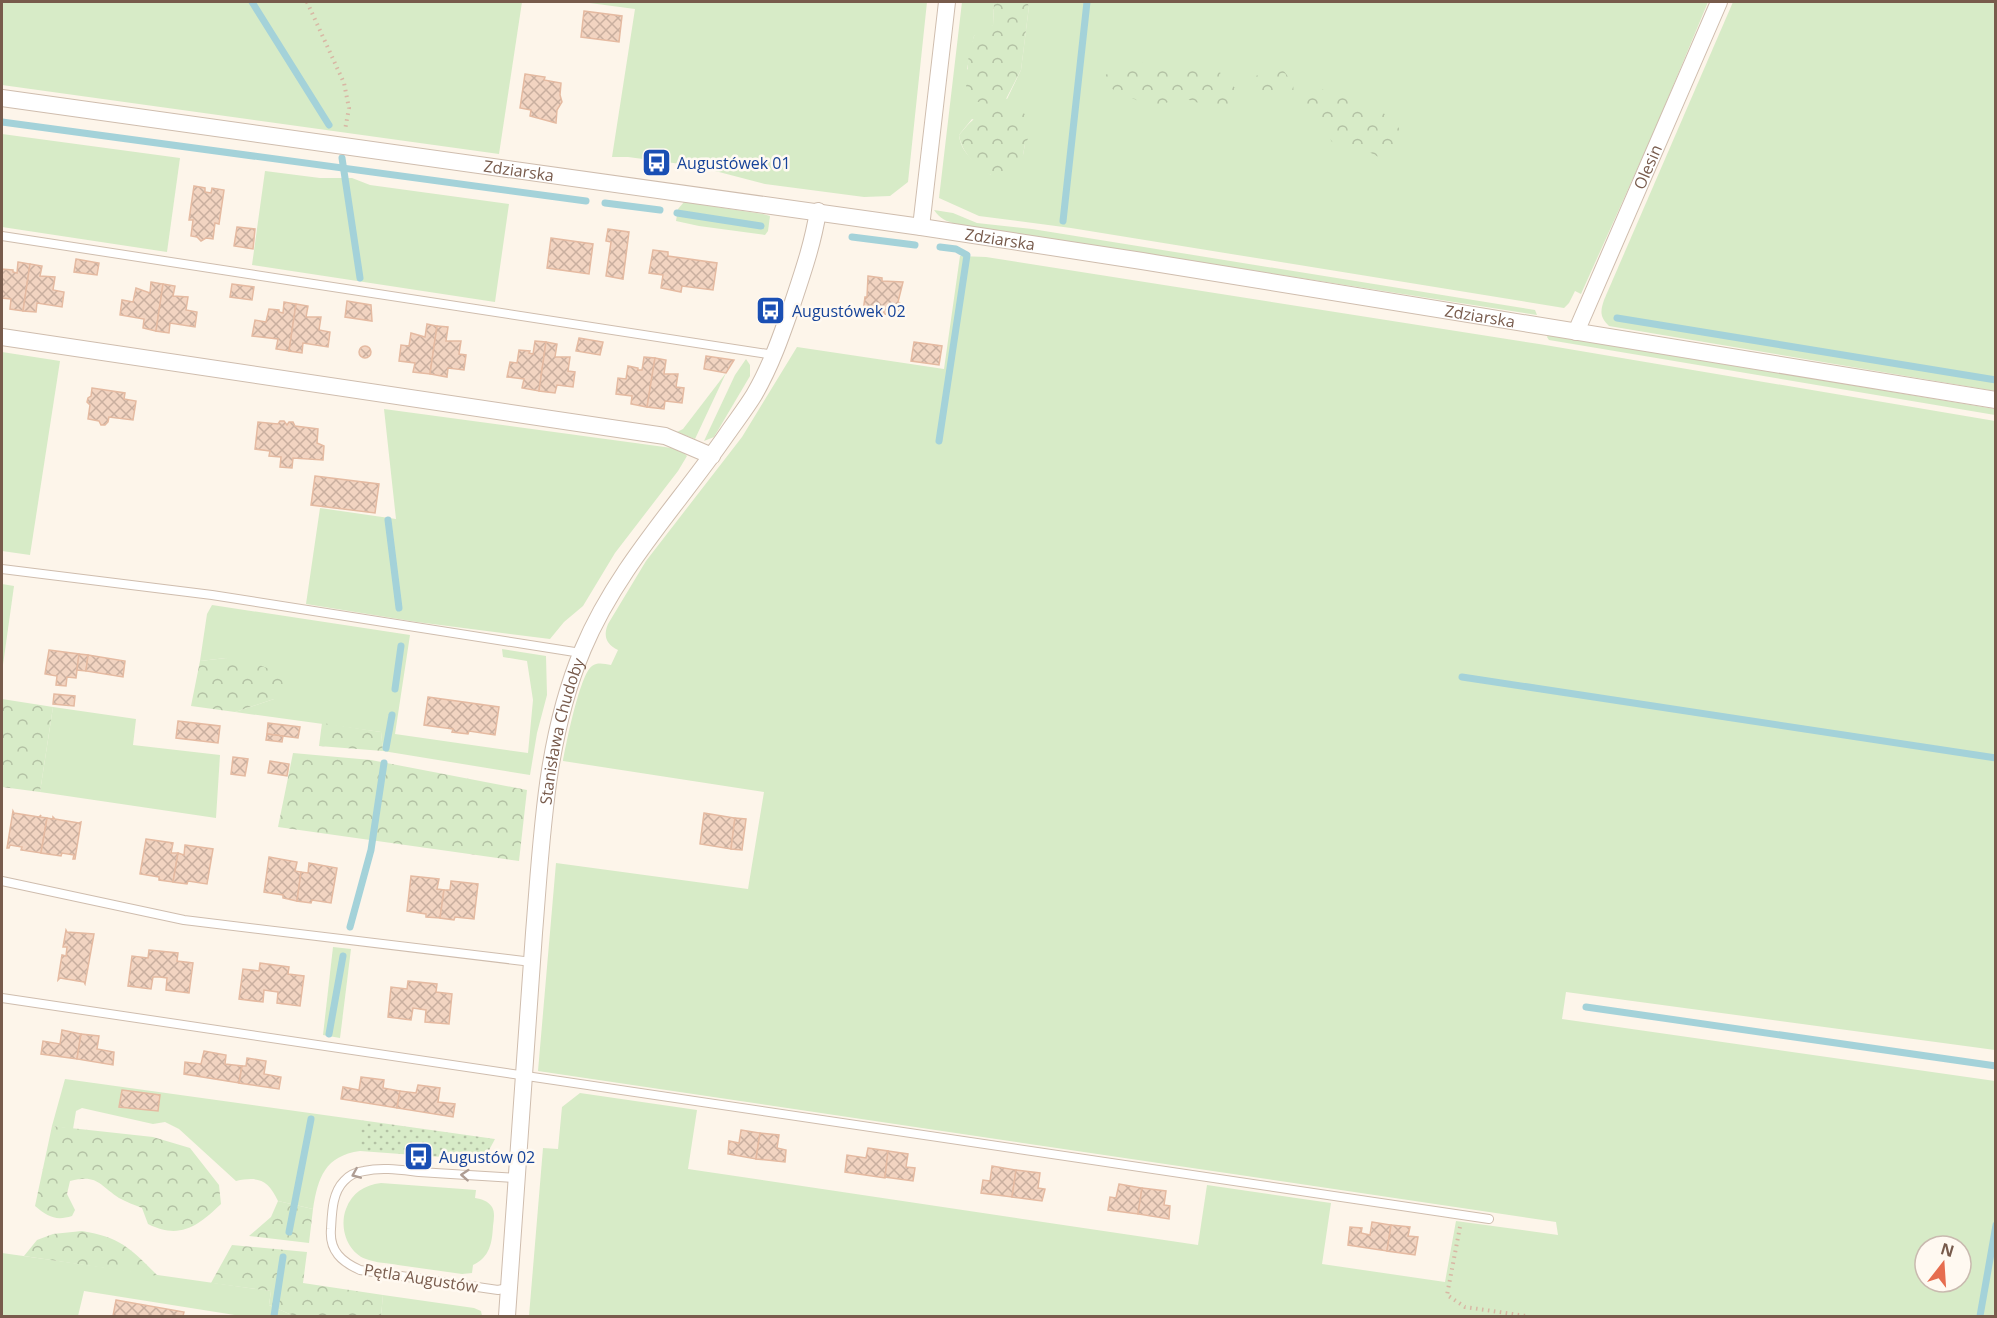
<svg xmlns="http://www.w3.org/2000/svg" width="1997" height="1318" font-family="'Open Sans',sans-serif">
	<style>
		.grass { fill: #d7ebc7; fill-rule: evenodd }
		.forest { fill: url(#forest-crowns) }
		.park { fill: url(#park-dots) }
		.lines { fill: none; stroke-linecap: round; stroke-linejoin: round }
		.stream { stroke: #a4d2d9; stroke-width: 7 }
		.building { fill: url(#building-cross-hatch); stroke: #e5baa1; stroke-width: 1.5 }
		.lane-casing { stroke: #cfbdae; stroke-width: 10 }
		.street-casing { stroke: #cfbdae; stroke-width: 18 }
		.path { stroke: #d8b7a4; stroke-width: 4; stroke-dasharray: 1.5 4.5; stroke-linecap: butt }
		.lane { stroke: #fff; stroke-width: 8 }
		.street { stroke: #fff; stroke-width: 16 }
		.oneway { stroke: #ae9d94 }
		.labels { text-anchor: middle; stroke-width: 5; stroke-linejoin: round; paint-order: stroke }
		.transit-label { font-size: 16px; fill: #164399; stroke: #fff9f1; text-anchor: start }
		.street-label { font-size: 16px; fill: #785b4c; stroke: #fff9f1 }
	</style>
	<defs>
		<pattern id="forest-crowns" width="20" height="18" patternUnits="userSpaceOnUse" patternTransform="scale(1.5)"><rect width="20" height="18" fill="#d7ebc7"/><path d="M2 6a3 3 0 1 1 6 0M12 15a3 3 0 1 1 6 0" fill="none" stroke="#b3c1a4"/></pattern>
		<pattern id="park-dots" width="8" height="8" patternUnits="userSpaceOnUse" patternTransform="scale(1.5)"><rect width="8" height="8" fill="#d7ebc7"/><path d="M2 2h.1M6 6h.1" fill="none" stroke="#b3c1a4" stroke-width="1.8" stroke-linecap="round"/></pattern>
		<pattern id="building-cross-hatch" width="8" height="8" patternUnits="userSpaceOnUse" patternTransform="scale(1.5)"><rect width="8" height="8" fill="#f2d4c1"/><path d="M0 0l8 8M0 8l8-8" fill="none" stroke="#c9af9f"/></pattern>
	</defs>
	<rect width="100%" height="100%" fill="#fdf5ea"/>
	<g class="grass">
		<polygon points="2,2 522,2 499,154 2,85"/>
		<polygon points="582,2 927,2 908,182 890,196 864,197 765,184 696,166 628,157 612,157 635,9"/>
		<path d="M962,2H994L993,25L974,36L967,69L1007,99L1021,70L1029,6L1027,2H1708L1656,127L1581,294L1575,291L1569,303L1564,308L1071,228L979,216L939,198ZM972,119L1025,144L1023,155L991,175C977,164 961,154 959,135Z"/>
		<path d="M1733,2H1995V391L1609,326C1600,317 1600,312 1604,300Z"/>
		<polygon points="2,134 180,158 167,252 2,227"/>
		<polygon points="265,171 320,178 352,178 370,185 509,204 495,302 252,265"/>
		<polygon points="684,202 763,214 770,216 768,231 765,235 699,226 676,221 678,209"/>
		<path d="M934,210L953,213L977,223L1032,229L1535,310L1537,315L956,224C946,221 940,219 934,210Z"/>
		<path d="M960,256L986,257L1539,344L1995,421V1050L1566,992L1562,1019L1995,1081V1316H529L543,1148L558,1149L562,1107L580,1093L697,1110L688,1169L1198,1245L1207,1185L1331,1203L1322,1264L1445,1282L1456,1221L1558,1235L1556,1222L538,1071L556,863L748,889L764,792L563,761C566,744 580,674 592,666C598,662 604,664 611,665L618,650C606,644 603,636 608,624L646,561L742,437L797,347L944,369ZM1925,1246H1961V1282H1925Z"/>
		<polygon points="1548,335 1995,409 1995,415 1549,340 1547,337"/>
		<polygon points="2,352 60,361 30,555 2,551"/>
		<polygon points="746,359 750,365 750,376 714,437 704,441 735,375"/>
		<polygon points="726,373 695,439 677,432 683,429"/>
		<polygon points="384,409 672,448 683,452 687,456 678,471 615,553 583,606 564,622 550,639 417,622 306,604 320,508 396,519"/>
		<polygon points="2,584 14,586 2,672"/>
		<polygon points="212,605 410,635 395,734 528,753 533,700 527,661 503,657 502,649 546,656 547,695 537,733 530,775 383,751 381,732 235,712 274,699 226,658 200,661 207,614"/>
		<polygon points="53,707 136,719 133,745 220,755 216,818 40,792"/>
		<polygon points="333,947 351,949 340,1038 323,1035"/>
		<path d="M65,1079L360,1120V1151C325,1156 318,1177 313,1209L278,1201C268,1180 259,1176 236,1181L179,1129L165,1122L153,1124L82,1108L76,1111L73,1129L52,1126Z"/>
		<path d="M381,1183L476,1190L475,1198C482,1199 488,1201 492,1207C495,1212 494,1219 493,1226C492,1243 490,1257 473,1265L472,1273L462,1274C441,1271 419,1268 398,1265C388,1263 376,1263 366,1259C347,1252 339,1227 346,1209C352,1193 364,1185 381,1183Z"/>
		<polygon points="2,1253 271,1291 269,1305 294,1316 241,1316 84,1291 78,1316 2,1316"/>
		<polygon points="383,1295 474,1308 481,1311 482,1316 381,1316"/>
	</g>
	<g class="forest">
		<polygon points="994,2 1027,2 1029,6 1021,70 1006,99 992,106 972,100 966,88 969,52 974,36 983,27 993,25"/>
		<polygon points="1188,61 1221,73 1237,90 1230,113 1180,97 1154,108 1110,88 1105,75 1139,62 1178,73"/>
		<polygon points="1268,70 1283,70 1293,83 1294,97 1256,89 1254,77"/>
		<polygon points="1320,89 1350,97 1395,119 1406,146 1384,160 1358,146 1332,142 1318,119 1302,101"/>
		<path d="M1003,108L1021,110L1029,119L1033,130L1025,144L1020,171L1010,178C1005,177 997,177 991,175C977,169 961,151 959,135C975,116 978,114 1003,108Z"/>
		<path d="M226,658C247,661 265,665 282,676L283,686L274,699L235,712L191,706L200,661Z"/>
		<polygon points="2,699 53,707 40,792 2,787"/>
		<polygon points="322,723 381,732 383,751 319,746"/>
		<polygon points="293,753 371,760 527,790 519,861 278,827"/>
		<path d="M52,1126L153,1137L190,1148L219,1185L221,1204C198,1226 180,1240 148,1224L142,1208C135,1205 126,1202 119,1198C99,1185 98,1174 70,1181L67,1194L75,1210L72,1216C56,1221 48,1217 35,1206Z"/>
		<polygon points="278,1201 313,1209 309,1243 249,1236 271,1217"/>
		<path d="M82,1231C121,1237 132,1250 158,1276L24,1256L37,1240L53,1234Z"/>
		<polygon points="232,1245 307,1252 303,1283 383,1295 381,1316 294,1316 269,1305 271,1291 211,1283"/>
	</g>
	<polygon class="park" points="360,1120 495,1139 488,1152 469,1159 360,1151"/>
	<g class="lines">
		<g class="stream">
			<polyline points="252,2 329,125"/>
			<polyline points="2,122 586,201"/>
			<polyline points="342,158 360,278"/>
			<polyline points="605,203 660,210"/>
			<polyline points="677,213 761,226"/>
			<polyline points="1063,221 1087,2"/>
			<polyline points="852,237 915,245"/>
			<polyline points="1617,318 1996,380"/>
			<polyline points="939,441 967,255 956,249 940,247"/>
			<polyline points="388,520 399,608"/>
			<polyline points="1462,677 1996,758"/>
			<polyline points="395,689 401,646"/>
			<polyline points="386,748 392,715"/>
			<polyline points="350,927 371,850 384,763"/>
			<polyline points="1586,1007 1996,1066"/>
			<polyline points="329,1034 343,956"/>
			<polyline points="289,1232 311,1119"/>
			<polyline points="274,1316 283,1257"/>
			<polyline points="1980,1316 1996,1225"/>
		</g>
	</g>
	<g class="building">
		<polygon points="584,11 622,16 619,42 581,37"/>
		<polygon points="525,74 545,77 544,80 561,83 560,95 562,102 557,110 556,123 530,116 531,110 520,108"/>
		<polygon points="194,186 205,188 205,192 211,193 212,188 224,190 219,224 215,223 213,239 206,238 201,241 197,237 191,236 193,220 189,220"/>
		<polygon points="237,227 255,229 253,249 234,246"/>
		<polygon points="608,229 629,232 623,279 606,276 611,242 606,241"/>
		<polygon points="551,238 593,244 589,274 547,268"/>
		<polygon points="653,250 668,252 668,256 717,263 713,290 682,286 681,292 661,288 663,275 649,273"/>
		<polygon points="76,259 99,263 97,275 74,272"/>
		<polygon points="18,262 30,264 23,311 10,309 11,299 2,298 2,269 13,270 13,272 17,273"/>
		<polygon points="30,264 42,266 40,276 55,277 53,290 64,292 62,307 37,303 36,312 23,311"/>
		<polygon points="868,276 882,278 882,281 903,282 898,302 900,303 898,317 884,314 884,312 863,312 865,297 867,297"/>
		<polygon points="151,282 163,284 156,331 143,328 144,319 120,315 122,300 133,302 136,288 150,293"/>
		<polygon points="163,284 175,286 173,296 188,297 186,310 197,312 195,327 170,323 169,333 156,331"/>
		<polygon points="232,284 254,287 252,300 230,297"/>
		<polygon points="347,301 371,305 372,321 345,317"/>
		<polygon points="284,302 296,304 289,351 276,349 278,339 252,336 255,320 266,322 269,309 279,310 279,312 283,313"/>
		<polygon points="296,304 308,306 306,317 321,317 319,330 330,332 328,347 303,343 302,353 289,351"/>
		<polygon points="427,324 437,326 430,374 413,372 415,363 399,361 401,345 409,346 411,333 425,337"/>
		<polygon points="437,326 448,327 446,341 461,341 459,354 466,355 464,370 448,368 447,377 430,374"/>
		<polygon points="579,338 603,342 600,355 576,351"/>
		<polygon points="535,341 546,342 539,391 522,388 524,379 507,377 510,362 517,363 519,350 530,351 529,353 533,354"/>
		<polygon points="546,342 557,344 555,357 570,357 568,371 575,372 573,387 557,385 555,393 539,391"/>
		<polygon points="914,342 942,346 939,365 911,361"/>
		<circle cx="365" cy="352" r="6"/>
		<polygon points="706,356 734,360 726,373 704,369"/>
		<polygon points="644,357 655,358 647,407 631,404 632,396 616,394 618,378 626,379 628,366 638,368 638,370 642,370"/>
		<polygon points="655,358 666,360 664,374 678,374 676,387 684,388 682,403 665,401 664,409 647,407"/>
		<polygon points="92,388 125,393 124,399 136,401 133,420 109,417 108,422 105,425 101,425 99,421 88,419 90,405 87,402 88,398 91,396"/>
		<polygon points="280,421 284,421 287,425 289,422 293,422 295,426 318,429 317,443 324,446 323,460 293,458 292,468 280,467 281,457 269,456 270,451 255,449 258,422 278,424"/>
		<polygon points="315,476 379,484 375,513 311,505"/>
		<polygon points="49,650 79,654 76,678 67,677 66,686 56,685 57,676 45,674"/>
		<polygon points="79,654 88,655 86,671 77,670"/>
		<polygon points="88,655 125,661 123,677 86,671"/>
		<polygon points="54,694 75,696 74,706 53,704"/>
		<polygon points="428,697 499,707 495,735 469,731 468,734 452,732 453,729 424,725"/>
		<polygon points="178,721 220,726 218,743 176,738"/>
		<polygon points="268,723 300,727 298,738 267,734"/>
		<polygon points="267,734 283,736 282,742 266,740"/>
		<polygon points="233,757 248,759 245,776 231,774"/>
		<polygon points="270,761 289,764 287,776 268,773"/>
		<polygon points="13,811 14,813 39,817 41,815 40,817 47,818 41,853 21,850 22,847 10,845 9,848 7,848"/>
		<polygon points="704,813 735,818 731,849 700,844"/>
		<polygon points="53,817 55,819 79,823 81,822 75,859 73,859 74,855 62,853 61,856 41,853 47,818 53,819"/>
		<polygon points="735,818 746,819 742,850 731,849"/>
		<polygon points="146,839 173,843 171,853 178,853 173,882 159,880 159,877 140,874"/>
		<polygon points="185,845 213,849 207,884 188,881 187,884 173,882 178,853 184,855"/>
		<polygon points="269,857 297,862 295,871 301,872 297,901 283,898 283,895 264,892"/>
		<polygon points="309,863 337,868 331,903 312,900 311,903 297,901 301,872 308,873"/>
		<polygon points="411,876 439,879 437,889 444,890 440,918 426,917 426,914 407,911"/>
		<polygon points="451,881 478,884 474,919 455,917 454,920 440,918 444,890 450,890"/>
		<polygon points="66,930 67,932 94,934 85,984 84,982 60,978 58,980 62,955 66,956 67,947 63,947"/>
		<polygon points="149,950 178,953 177,961 193,963 189,993 166,990 167,978 160,977 153,977 151,989 128,986 132,956 148,958"/>
		<polygon points="260,963 289,967 288,974 304,976 300,1006 277,1003 278,992 264,990 263,1002 239,999 243,969 259,971"/>
		<polygon points="408,981 437,984 436,992 452,994 449,1024 425,1022 426,1010 413,1008 411,1020 388,1017 391,987 407,989"/>
		<polygon points="62,1030 81,1034 77,1059 41,1054 43,1041 60,1044"/>
		<polygon points="81,1034 99,1036 97,1049 114,1052 113,1065 77,1059"/>
		<polygon points="204,1051 226,1055 225,1064 242,1066 239,1083 184,1074 185,1062 201,1064"/>
		<polygon points="247,1058 266,1061 264,1074 281,1077 279,1089 239,1083 242,1066 246,1066"/>
		<polygon points="361,1077 384,1080 383,1088 400,1091 397,1108 341,1099 343,1087 359,1090"/>
		<polygon points="418,1085 440,1088 438,1102 455,1104 453,1117 397,1108 400,1091 416,1093"/>
		<polygon points="122,1090 160,1095 158,1111 119,1107"/>
		<polygon points="741,1130 760,1133 756,1159 728,1154 729,1141 739,1143"/>
		<polygon points="760,1133 779,1135 777,1148 786,1150 785,1162 756,1159"/>
		<polygon points="868,1148 888,1151 885,1178 845,1172 847,1155 866,1158"/>
		<polygon points="888,1151 908,1154 906,1167 915,1168 913,1181 885,1177"/>
		<polygon points="992,1166 1016,1170 1012,1197 981,1193 983,1180 990,1181"/>
		<polygon points="1016,1170 1040,1173 1038,1188 1045,1189 1042,1201 1012,1197"/>
		<polygon points="1119,1184 1142,1188 1138,1214 1108,1210 1110,1197 1116,1198"/>
		<polygon points="1142,1188 1166,1191 1164,1205 1170,1206 1169,1219 1138,1214"/>
		<polygon points="1372,1222 1391,1225 1387,1251 1348,1245 1350,1227 1362,1228 1361,1233 1370,1235"/>
		<polygon points="1391,1225 1410,1227 1408,1236 1418,1237 1415,1255 1387,1251"/>
		<polygon points="116,1300 184,1312 183,1316 113,1316"/>
	</g>
	<g class="lines">
		<defs>
			<g id="lane">
				<polyline points="2,236 774,355"/>
				<polyline points="2,569 212,595 581,653"/>
				<polyline points="2,881 184,920 532,962"/>
				<polyline points="2,998 1489,1219"/>
				<path d="M509,1285L507,1288L498,1290L360,1270C342,1262 329,1251 331,1229C332,1213 332,1193 344,1181C349,1175 357,1172 364,1171C382,1167 401,1170 419,1172C452,1174 484,1176 516,1178"/>
			</g>
			<g id="street">
				<path id="s1" d="M2,98L921,227L1142,261L1996,400"/>
				<polyline points="921,227 947,2"/>
				<path id="s2" d="M1576,332L1719,2"/>
				<polyline points="2,337 665,436 712,456"/>
				<path id="s3" d="M507,1316C516,1189 524,1061 534,933C542,837 545,739 583,649C617,568 678,505 727,434C736,421 746,408 754,395C771,366 782,334 793,302C803,272 813,243 818,211"/>
			</g>
		</defs>
		<use href="#lane" class="lane-casing"/>
		<use href="#street" class="street-casing"/>
		<g class="path">
			<polyline points="307,2 344,83 349,108 345,130"/>
			<polyline points="1460,1227 1447,1295 1465,1307 1526,1316"/>
		</g>
		<use href="#lane" class="lane"/>
		<use href="#street" class="street"/>
	</g>
	<defs><path id="oneway-chevron" d="M-2-3.5L2.5 0L-2 3.5" fill="none" stroke-width="1.6" stroke-linecap="round" stroke-linejoin="round" transform="scale(1.5)"/></defs>
	<g class="oneway">
		<use href="#oneway-chevron" transform="translate(356 1174) rotate(157)"/>
		<use href="#oneway-chevron" transform="translate(465 1175) rotate(-176)"/>
	</g>
	<defs>
		<symbol id="bus-square" viewBox="-11 -11 22 22"><rect x="-9" y="-9" width="18" height="18" rx="4" fill="#1a4fb4" stroke="#fff9f1"/><path d="M-5-6H5V4H4V6H2V4H-2V6H-4V4H-5ZM-3.5-4V0h7V-4ZM-3.5 1.2v1.5H-2V1.2ZM2 1.2v1.5H3.5V1.2Z" fill="#fff"/></symbol>
	</defs>
	<g fill-rule="evenodd">
		<use href="#bus-square" x="640" y="146" width="33" height="33"/>
		<use href="#bus-square" x="754" y="294" width="33" height="33"/>
		<use href="#bus-square" x="402" y="1140" width="33" height="33"/>
	</g>
	<g class="labels">
		<g class="transit-label">
			<text x="677" y="169">Augustówek 01</text>
			<text x="792" y="317">Augustówek 02</text>
			<text x="439" y="1163">Augustów 02</text>
		</g>
		<g class="street-label">
			<text dy="6" stroke="none"><textPath href="#s2" startOffset="180">Olesin</textPath></text>
			<text dy="6" stroke="none"><textPath href="#s1" startOffset="522">Zdziarska</textPath></text>
			<text dy="6" stroke="none"><textPath href="#s1" startOffset="1008">Zdziarska</textPath></text>
			<text dy="6" stroke="none"><textPath href="#s1" startOffset="1494">Zdziarska</textPath></text>
			<text dy="6" stroke="none"><textPath href="#s3" startOffset="588">Stanisława Chudoby</textPath></text>
			<text transform="translate(421 1278) rotate(9)" y="6">Pętla Augustów</text>
		</g>
	</g>
	<rect width="1997" height="1318" fill="none" stroke="#785b4c" stroke-width="6"/>
	<g transform="translate(1943 1264) rotate(17)"><circle r="28" fill="#fff9f1" stroke="#c9baaf" stroke-width="1.5"/>
	<path d="M0-4.5L10 22L0 15L-10 22Z" fill="#e66d4f"/>
	<text y="-9" font-size="16" font-weight="bold" text-anchor="middle" fill="#785b4c">N</text>
	</g>
</svg>
